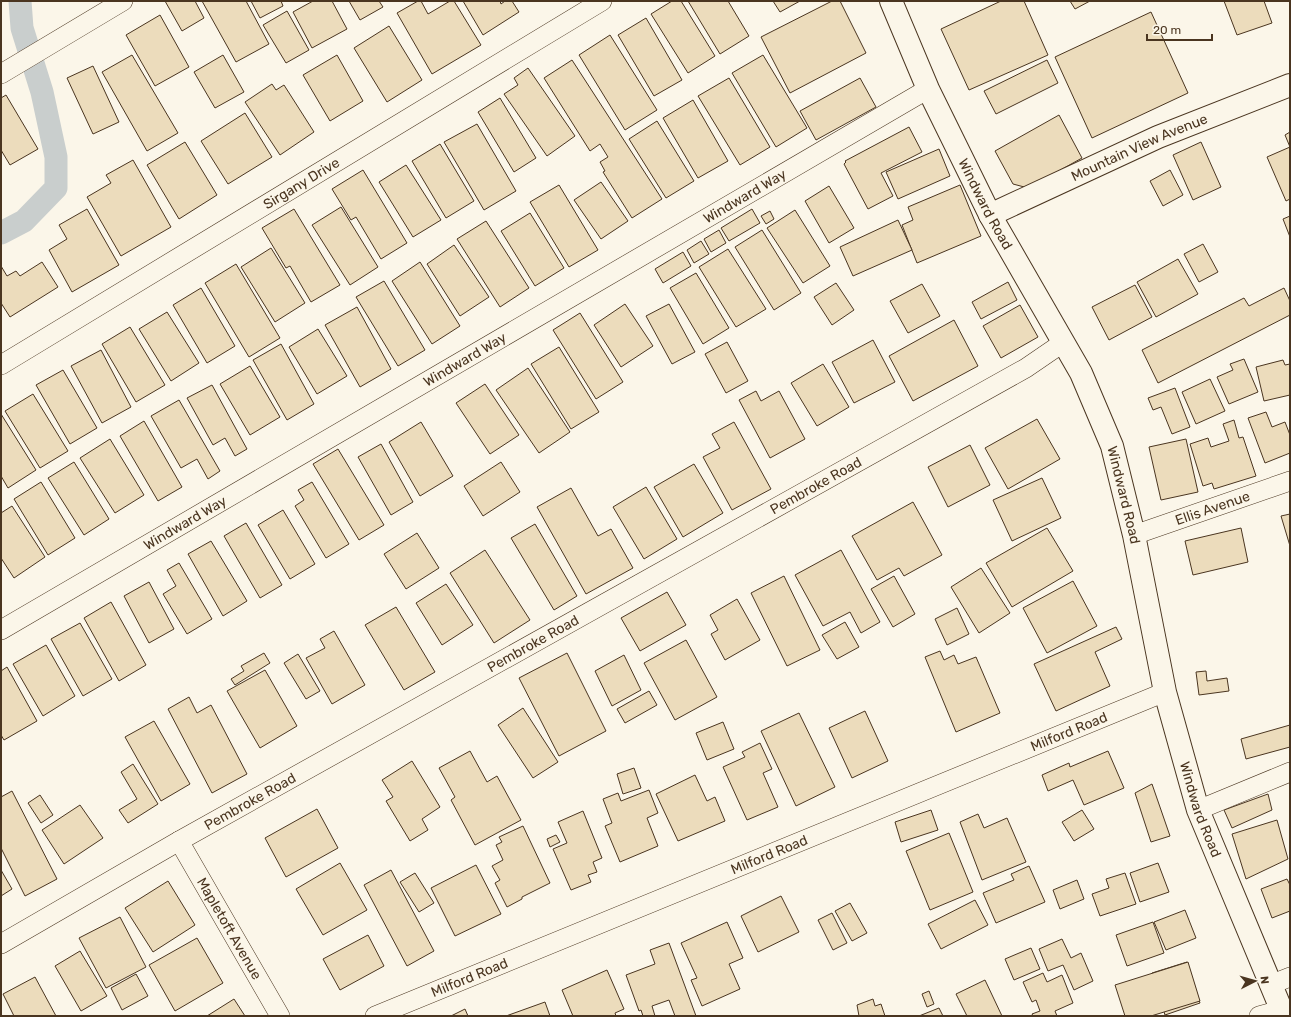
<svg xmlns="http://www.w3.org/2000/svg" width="1291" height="1017" font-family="Rubik,sans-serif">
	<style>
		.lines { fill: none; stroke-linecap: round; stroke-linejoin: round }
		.canal { stroke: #c9cecd; stroke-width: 23 }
		.building { fill: #ecdcbc; stroke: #4a3520 }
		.minor-casing { stroke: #4a3520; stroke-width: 20 }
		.secondary-casing { stroke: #4a3520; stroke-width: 24 }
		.minor { stroke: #fbf6e9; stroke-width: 19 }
		.secondary { stroke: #fbf6e9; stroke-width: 22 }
		.labels { text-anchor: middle; stroke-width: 3; stroke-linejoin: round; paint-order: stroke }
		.street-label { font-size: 14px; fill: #4a3520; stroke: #fbf6e9 }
	</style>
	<rect width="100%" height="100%" fill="#fbf6e9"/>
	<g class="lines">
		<polyline class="canal" points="1,233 24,221 56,188 56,157 42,92 22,28 20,1"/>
	</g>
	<g class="building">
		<polygon points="165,1 195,1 204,18 182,31"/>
		<polygon points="202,1 246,1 269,44 236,62"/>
		<polygon points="251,1 281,1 283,6 260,18"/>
		<polygon points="313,1 332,1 347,29 312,48 293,12"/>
		<polygon points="349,1 379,1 383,7 360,20"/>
		<polygon points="418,1 421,1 428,14 450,1 454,1 481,45 432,74 397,13"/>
		<polygon points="463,1 500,1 501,4 505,1 512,1 519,12 483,35"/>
		<polygon points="672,1 681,1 715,56 688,73 651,14"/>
		<polygon points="688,1 728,1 749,36 720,54"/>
		<polygon points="773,1 800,1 780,12"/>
		<polygon points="832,1 840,1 866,53 790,93 761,37"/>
		<polygon points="1001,1 1024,1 1048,55 969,90 941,29"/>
		<polygon points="1070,1 1090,1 1075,9"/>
		<polygon points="1224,1 1264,1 1272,23 1237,35"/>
		<polygon points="287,11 309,50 286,63 263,25"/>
		<polygon points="1151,12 1188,93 1092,138 1055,57"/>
		<polygon points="160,15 189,67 155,86 126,35"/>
		<polygon points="646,18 682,80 654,96 618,35"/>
		<polygon points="389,26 422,80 387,102 354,48"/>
		<polygon points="610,35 657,110 625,130 579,55"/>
		<polygon points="132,55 178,133 147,151 102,72"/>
		<polygon points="223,55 244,92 215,108 194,72"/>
		<polygon points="337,55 363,101 330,121 303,75"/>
		<polygon points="763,55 807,128 776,147 732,73"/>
		<polygon points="572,60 662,199 632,218 603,172 605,171 600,162 608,157 600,144 590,151 544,78"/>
		<polygon points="1047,60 1058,83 996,114 984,91"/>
		<polygon points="93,66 119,122 93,134 67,78"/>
		<polygon points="528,68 575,136 547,156 504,94 518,85 514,78"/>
		<polygon points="729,78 770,147 740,165 698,96"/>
		<polygon points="860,78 876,107 816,140 800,111"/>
		<polygon points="272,84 276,90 284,85 314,132 280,155 245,102"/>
		<polygon points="6,95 38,149 10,165 1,150 1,98"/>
		<polygon points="500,98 536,158 514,172 478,112"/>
		<polygon points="693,100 728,161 698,178 663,118"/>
		<polygon points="245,113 272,157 228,184 201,141"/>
		<polygon points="1059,115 1082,158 1028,188 1013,184 995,151"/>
		<polygon points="657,121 694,181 666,198 629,139"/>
		<polygon points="477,124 516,191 484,210 444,142"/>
		<polygon points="909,127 922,152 881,173 893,196 868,209 844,164 846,162 845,161"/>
		<polygon points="1290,132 1290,199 1286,201 1267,157 1290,147 1285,135"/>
		<polygon points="185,142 217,195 179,219 147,165"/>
		<polygon points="1201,142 1221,187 1193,200 1173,155"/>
		<polygon points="440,144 474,201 446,218 412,161"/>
		<polygon points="939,149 950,176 898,199 886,172"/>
		<polygon points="133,160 171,227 121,256 87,197 111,183 106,175"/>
		<polygon points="406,165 441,220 413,237 379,182"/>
		<polygon points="363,170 407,243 381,259 356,217 351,220 332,189"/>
		<polygon points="1170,170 1183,195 1163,206 1150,181"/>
		<polygon points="601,182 628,221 601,239 574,200"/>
		<polygon points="559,185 598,250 569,267 530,202"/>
		<polygon points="960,185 981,236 917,263 902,225 913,220 908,207"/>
		<polygon points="829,186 854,228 829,243 805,201"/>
		<polygon points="341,207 378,267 350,285 312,225"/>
		<polygon points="87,209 119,265 72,292 49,250 67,239 59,225"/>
		<polygon points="294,209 340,285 311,302 290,266 286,268 262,228"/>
		<polygon points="752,209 760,223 729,241 721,228"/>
		<polygon points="795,210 830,266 803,283 767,228"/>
		<polygon points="770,211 774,219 766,224 761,216"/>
		<polygon points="530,213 564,268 535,286 501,231"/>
		<polygon points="1290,216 1290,237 1283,219"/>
		<polygon points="898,220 912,250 853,276 840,247"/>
		<polygon points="486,221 529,288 500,307 457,239"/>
		<polygon points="719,230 726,243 711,252 704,239"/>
		<polygon points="762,230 801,293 774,310 735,247"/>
		<polygon points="701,241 709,254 694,263 687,250"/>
		<polygon points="1203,244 1218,272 1199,282 1184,254"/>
		<polygon points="454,245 489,297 460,316 427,264"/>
		<polygon points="271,248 305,303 275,322 241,267"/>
		<polygon points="728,249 766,309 736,327 699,267"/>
		<polygon points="683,252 691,266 663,283 655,269"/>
		<polygon points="1178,259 1198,294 1156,317 1137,282"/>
		<polygon points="42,262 58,287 10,317 1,303 1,266 7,276 16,271 20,276"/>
		<polygon points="420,262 460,326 432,344 392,281"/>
		<polygon points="236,264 280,338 249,357 205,283"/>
		<polygon points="696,273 729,328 703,344 670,288"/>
		<polygon points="384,281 425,350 398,366 356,297"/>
		<polygon points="1008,282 1017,300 981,319 972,302"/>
		<polygon points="836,283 854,310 832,325 814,297"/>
		<polygon points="922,284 940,316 908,333 890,301"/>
		<polygon points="1135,285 1152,317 1109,340 1092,307"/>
		<polygon points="201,288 235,346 207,363 173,305"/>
		<polygon points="1284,288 1290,301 1290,315 1158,383 1142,350 1244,298 1249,306"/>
		<polygon points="625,304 653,346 621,367 594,325"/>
		<polygon points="669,304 695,352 672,364 646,316"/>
		<polygon points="1020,305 1038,337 1001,358 983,326"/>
		<polygon points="357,307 391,369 360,387 325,325"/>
		<polygon points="167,312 199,363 171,381 139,329"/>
		<polygon points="580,313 623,382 596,399 553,330"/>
		<polygon points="954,320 978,366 913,401 889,356"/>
		<polygon points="130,327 165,385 136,402 102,344"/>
		<polygon points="318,329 347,376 317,394 289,347"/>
		<polygon points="873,340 895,382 854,403 832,362"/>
		<polygon points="727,342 748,381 726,393 705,354"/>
		<polygon points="281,344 314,404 287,420 253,360"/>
		<polygon points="559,347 599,412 571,429 531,364"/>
		<polygon points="101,350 131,407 102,423 71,366"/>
		<polygon points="1244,359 1258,392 1229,404 1217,377 1233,370 1230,364"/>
		<polygon points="1283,360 1285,365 1290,364 1290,395 1264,401 1256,367"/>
		<polygon points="823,364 849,407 817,426 791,383"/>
		<polygon points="250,366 280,417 250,435 220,384"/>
		<polygon points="528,368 570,432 539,453 496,390"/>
		<polygon points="63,370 97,428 70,444 36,385"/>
		<polygon points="1210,379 1225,411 1196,424 1182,392"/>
		<polygon points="485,384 519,435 490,454 456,403"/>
		<polygon points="212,385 247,449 235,456 225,438 213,445 187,398"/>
		<polygon points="1175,388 1190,427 1172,434 1161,407 1153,410 1148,398"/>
		<polygon points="756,391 761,401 779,391 805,439 770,458 739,400"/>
		<polygon points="33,394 68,451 40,468 5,411"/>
		<polygon points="179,400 220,471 208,479 197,459 181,468 151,416"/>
		<polygon points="1266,412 1272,427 1285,422 1290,435 1290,453 1265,463 1248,418"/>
		<polygon points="1,414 36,470 8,488 1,476"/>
		<polygon points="1037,419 1060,459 1008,489 985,448"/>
		<polygon points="1234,420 1239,438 1243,437 1256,476 1214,489 1212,483 1203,486 1190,444 1208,438 1211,447 1229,441 1223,424"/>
		<polygon points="144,421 182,487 158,501 120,436"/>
		<polygon points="421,422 453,476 420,496 389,442"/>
		<polygon points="734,422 771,489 732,510 703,457 720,448 712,434"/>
		<polygon points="110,439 144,495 115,513 80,458"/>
		<polygon points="1186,439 1198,492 1161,500 1149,447"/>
		<polygon points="381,444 413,502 391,515 358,457"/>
		<polygon points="970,445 990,485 948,507 928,467"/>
		<polygon points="338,449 384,525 359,540 313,464"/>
		<polygon points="74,462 109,519 84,535 48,478"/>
		<polygon points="501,462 520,492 483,516 464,486"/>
		<polygon points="694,464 723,513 683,537 654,487"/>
		<polygon points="1042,478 1061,518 1012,541 993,500"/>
		<polygon points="41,482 75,538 48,555 14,499"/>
		<polygon points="312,482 349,544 326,558 295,506 304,500 298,490"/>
		<polygon points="646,487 677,539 644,559 613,507"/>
		<polygon points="571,488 598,536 611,529 633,568 586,594 537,507"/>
		<polygon points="913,502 942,555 904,576 899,568 877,580 852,536"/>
		<polygon points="12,506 45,557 14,578 1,558 1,513"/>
		<polygon points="283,510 315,564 290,579 258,525"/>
		<polygon points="1290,514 1290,546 1281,516"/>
		<polygon points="246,523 282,585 260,598 224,536"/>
		<polygon points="535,524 577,596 554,610 511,538"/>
		<polygon points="1047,528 1073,571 1012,607 986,563"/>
		<polygon points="1241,528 1248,562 1193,575 1185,541"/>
		<polygon points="417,533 439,568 406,589 384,554"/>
		<polygon points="211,541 247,601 223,616 188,554"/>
		<polygon points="485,550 530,620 494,643 450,573"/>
		<polygon points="841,550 880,622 861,633 850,612 823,626 795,575"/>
		<polygon points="179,563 212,619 187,634 163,594 176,586 167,570"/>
		<polygon points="981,568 1010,613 979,633 951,587"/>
		<polygon points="784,576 820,650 787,666 751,593"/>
		<polygon points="894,576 915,614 893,627 871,589"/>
		<polygon points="1073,581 1097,626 1047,653 1023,608"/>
		<polygon points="149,582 174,629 149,643 124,596"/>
		<polygon points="446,584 473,625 442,645 416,603"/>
		<polygon points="667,592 686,625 640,651 621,618"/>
		<polygon points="737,599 760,640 725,660 711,634 718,630 710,615"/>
		<polygon points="111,602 146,665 119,681 84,618"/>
		<polygon points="396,607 435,672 404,690 365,625"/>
		<polygon points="957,608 969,634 947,645 935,619"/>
		<polygon points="845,622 859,647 837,659 822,635"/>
		<polygon points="80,623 112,679 83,696 51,639"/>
		<polygon points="1116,627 1122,639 1095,652 1110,686 1056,711 1034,664"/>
		<polygon points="334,631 365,685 332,704 306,658 325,648 320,639"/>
		<polygon points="686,640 717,697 675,720 644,663"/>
		<polygon points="46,645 75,696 43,716 13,664"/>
		<polygon points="940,651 944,660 954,655 958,664 976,657 1000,713 956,732 925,657"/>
		<polygon points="264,653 270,663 235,685 231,679 244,671 241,666"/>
		<polygon points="567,653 606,731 559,756 519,678"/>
		<polygon points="298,654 320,691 306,699 284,663"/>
		<polygon points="624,655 641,690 612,706 595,671"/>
		<polygon points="7,667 37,721 4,740 1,735 1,671"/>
		<polygon points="265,670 297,726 260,748 227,691"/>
		<polygon points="1206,671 1207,681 1227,678 1229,691 1199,695 1196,672"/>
		<polygon points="649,691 657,705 625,723 617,709"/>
		<polygon points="189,697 197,713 211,705 247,774 212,793 168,709"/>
		<polygon points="523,708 558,762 533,778 498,725"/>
		<polygon points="865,711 888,761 852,778 829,728"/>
		<polygon points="799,713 835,787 796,806 761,731"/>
		<polygon points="154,721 190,784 161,801 125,737"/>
		<polygon points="723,722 734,749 707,760 696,733"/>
		<polygon points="1290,725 1290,747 1246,759 1241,739"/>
		<polygon points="760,743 772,769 763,773 778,807 747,820 723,767 745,757 742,752"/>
		<polygon points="470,751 487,782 497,776 521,820 475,845 451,800 455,797 439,768"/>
		<polygon points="1108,751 1124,788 1084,805 1073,780 1048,791 1042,775 1069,763 1070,767"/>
		<polygon points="412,761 440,807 422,819 428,830 410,841 386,801 393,797 382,780"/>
		<polygon points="133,764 158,804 128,823 119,810 137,799 121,772"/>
		<polygon points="634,768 641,788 623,794 617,774"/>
		<polygon points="695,775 707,801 715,797 725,821 678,841 656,794"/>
		<polygon points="1152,784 1170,836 1151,842 1135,793"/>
		<polygon points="649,790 658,813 647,818 658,846 620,862 605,826 612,823 603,799 618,793 621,801"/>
		<polygon points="12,791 57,879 25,896 1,848 1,797"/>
		<polygon points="1268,794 1272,810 1232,828 1224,810"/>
		<polygon points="40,795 53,815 41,823 28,803"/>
		<polygon points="80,805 103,838 64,864 42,830"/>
		<polygon points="317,809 338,848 286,877 265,838"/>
		<polygon points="931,810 938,830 901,842 895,822"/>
		<polygon points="1082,810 1094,829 1074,841 1062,822"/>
		<polygon points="583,811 602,858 593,862 597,872 588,875 591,882 571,890 553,849 567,843 558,822"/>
		<polygon points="978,814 984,828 1007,818 1026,862 982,880 960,822"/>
		<polygon points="1277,820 1288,859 1246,879 1232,834"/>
		<polygon points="523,826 550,883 522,897 522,899 507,907 495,883 500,880 492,866 503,860 496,845 502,842 499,837"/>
		<polygon points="949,833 973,892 930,910 906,851"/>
		<polygon points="556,835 560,842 550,847 547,839"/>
		<polygon points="340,863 367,910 323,935 296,889"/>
		<polygon points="1158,863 1169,892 1140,902 1130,873"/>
		<polygon points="476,865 501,914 455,936 431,888"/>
		<polygon points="1029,866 1045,902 996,923 983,893 1014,880 1011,874"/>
		<polygon points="1,870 12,889 1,896"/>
		<polygon points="391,870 434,951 407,966 364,885"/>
		<polygon points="415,873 434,903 419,912 400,882"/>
		<polygon points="1125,873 1136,904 1100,916 1092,894 1109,888 1106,879"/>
		<polygon points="1287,879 1290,885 1290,911 1272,918 1261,889"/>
		<polygon points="1077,880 1084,899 1060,909 1053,890"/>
		<polygon points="168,881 195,925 153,952 125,908"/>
		<polygon points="781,896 799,932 758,952 741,916"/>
		<polygon points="975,900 988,925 941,949 928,924"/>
		<polygon points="850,903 867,933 852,941 835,911"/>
		<polygon points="1185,910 1196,938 1166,950 1154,922"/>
		<polygon points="832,913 847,943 833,950 818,920"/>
		<polygon points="120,917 146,967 106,988 79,938"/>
		<polygon points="727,922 743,958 729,964 740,989 702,1006 691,980 697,978 681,943"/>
		<polygon points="1153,922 1164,953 1127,966 1116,935"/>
		<polygon points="368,935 384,966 340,990 323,959"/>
		<polygon points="197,938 223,983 175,1011 149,965"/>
		<polygon points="1062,939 1071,958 1081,953 1093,981 1074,990 1063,965 1048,971 1039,949"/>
		<polygon points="669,943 696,1016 675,1016 669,1000 652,1006 655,1016 643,1016 641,1010 639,1011 626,975 655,964 650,950"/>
		<polygon points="1031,948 1040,969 1014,980 1005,959"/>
		<polygon points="80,951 107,996 81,1011 55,966"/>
		<polygon points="1187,962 1200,1003 1165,1015 1152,973"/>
		<polygon points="1188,962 1200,1001 1151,1016 1125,1016 1115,985"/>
		<polygon points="607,970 624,1009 615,1013 616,1016 573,1016 562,990"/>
		<polygon points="1043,973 1047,982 1062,975 1073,1003 1055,1011 1057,1016 1033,1016 1032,1014 1040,1011 1036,1000 1032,1002 1023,982"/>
		<polygon points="136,974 148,996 122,1010 111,988"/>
		<polygon points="35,977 56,1016 14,1016 3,994"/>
		<polygon points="985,980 1002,1016 967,1016 956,994"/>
		<polygon points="929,991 934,1004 927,1007 922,994"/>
		<polygon points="234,999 245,1016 207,1016"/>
		<polygon points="873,999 875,1006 881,1004 885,1016 859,1016 857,1005"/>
		<polygon points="545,1002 550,1016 506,1016"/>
		<polygon points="939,1008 943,1016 919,1016"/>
		<polygon points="465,1009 468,1016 451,1016"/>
	</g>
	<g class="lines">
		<defs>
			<g id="minor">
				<polyline points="1,74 123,1"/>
				<path id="s1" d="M1,365L602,1"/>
				<path id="s2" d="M1134,535L1290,481"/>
				<path id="s3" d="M1,630L928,89"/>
				<polyline points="1198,810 1290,772"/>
				<path id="s4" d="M179,841L280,1016"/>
				<path id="s5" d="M1,944L179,841L1026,368L1064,342"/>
				<polyline points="1270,985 1290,977"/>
				<path id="s6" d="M375,1016L1165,692"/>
				<polyline points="1259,1016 1281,1010"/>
			</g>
			<g id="secondary">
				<path id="s7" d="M891,1L928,89L990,215L1081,373L1112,446L1134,535L1165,692L1198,810L1284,1016"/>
				<path id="s8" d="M990,215L1158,137L1290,85"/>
			</g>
		</defs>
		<use href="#minor" class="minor-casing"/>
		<use href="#secondary" class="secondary-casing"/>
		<use href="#minor" class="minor"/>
		<use href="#secondary" class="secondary"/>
	</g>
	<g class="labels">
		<g class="street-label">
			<text dy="5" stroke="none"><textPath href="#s8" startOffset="164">Mountain View Avenue</textPath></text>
			<text dy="5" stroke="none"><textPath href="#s1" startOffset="351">Sirgany Drive</textPath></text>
			<text dy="5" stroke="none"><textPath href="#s3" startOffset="861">Windward Way</textPath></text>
			<text dy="5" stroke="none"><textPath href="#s7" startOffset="224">Windward Road</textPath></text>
			<text dy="5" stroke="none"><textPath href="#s3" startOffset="537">Windward Way</textPath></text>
			<text dy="5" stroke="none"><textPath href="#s5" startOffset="935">Pembroke Road</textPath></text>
			<text dy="5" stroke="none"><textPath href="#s7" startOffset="548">Windward Road</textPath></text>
			<text dy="5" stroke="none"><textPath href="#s2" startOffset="83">Ellis Avenue</textPath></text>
			<text dy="5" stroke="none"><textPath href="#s3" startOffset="213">Windward Way</textPath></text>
			<text dy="5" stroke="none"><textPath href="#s5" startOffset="611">Pembroke Road</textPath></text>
			<text dy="5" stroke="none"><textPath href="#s6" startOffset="750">Milford Road</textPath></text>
			<text dy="5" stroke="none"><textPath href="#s5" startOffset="287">Pembroke Road</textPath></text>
			<text dy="5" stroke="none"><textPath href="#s7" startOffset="872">Windward Road</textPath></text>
			<text dy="5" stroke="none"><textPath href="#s6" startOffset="426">Milford Road</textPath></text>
			<text dy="5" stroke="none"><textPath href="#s4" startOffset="101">Mapletoft Avenue</textPath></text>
			<text dy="5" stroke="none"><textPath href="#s6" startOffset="102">Milford Road</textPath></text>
		</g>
	</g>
	<rect width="1291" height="1017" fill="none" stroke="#4a3520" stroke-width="4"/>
	<g transform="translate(1255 981) rotate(84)" stroke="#fbf6e9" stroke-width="3" paint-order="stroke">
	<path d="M0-3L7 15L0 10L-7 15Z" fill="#4a3520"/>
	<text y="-6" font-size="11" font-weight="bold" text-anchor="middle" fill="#4a3520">N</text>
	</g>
	<path d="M1147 34v6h65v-6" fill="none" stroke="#4a3520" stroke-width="2"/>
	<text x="1153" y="34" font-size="12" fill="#4a3520" stroke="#fbf6e9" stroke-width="3" paint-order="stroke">20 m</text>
</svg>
